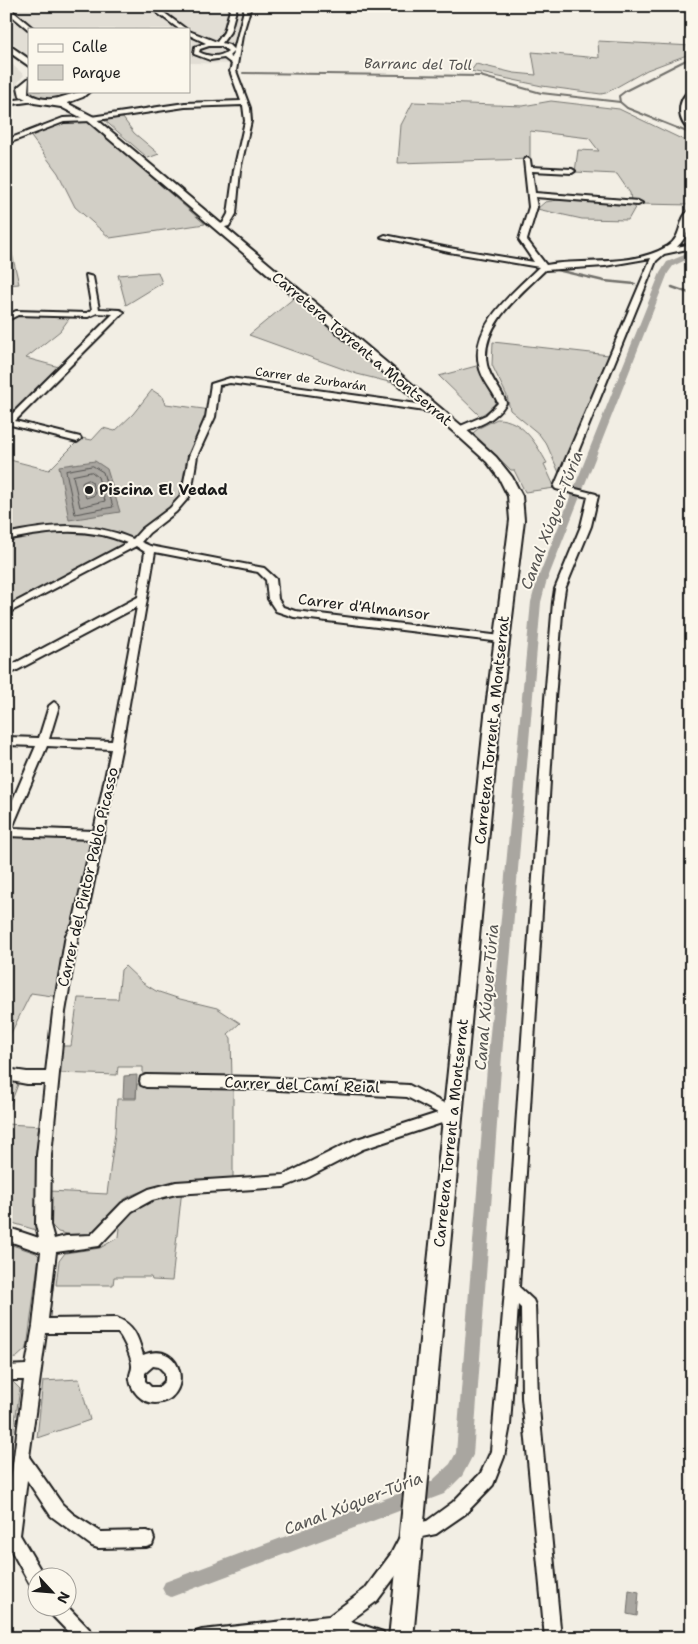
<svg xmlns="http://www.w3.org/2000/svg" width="698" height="1644" font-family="'Shantell Sans',sans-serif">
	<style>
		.built { fill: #e2ded5 }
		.green { fill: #d2cfc6; stroke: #777671 }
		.water { fill: #a9a6a0; stroke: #716f6b }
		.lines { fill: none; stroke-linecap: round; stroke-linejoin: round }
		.shore { stroke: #545351; stroke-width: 1 }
		.stream-far1 { stroke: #716f6b; stroke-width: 2 }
		.stream { stroke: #716f6b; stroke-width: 2.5 }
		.canal { fill: #a9a6a0; fill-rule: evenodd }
		.minor-casing { stroke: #1c1c1c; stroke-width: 4 }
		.secondary-casing { stroke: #1c1c1c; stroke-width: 4 }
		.minor { fill: #fbf7ec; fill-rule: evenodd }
		.secondary { fill: #fbf7ec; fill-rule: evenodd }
		.poi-dot { fill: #1c1c1c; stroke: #fbf7ec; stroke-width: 2 }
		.labels { text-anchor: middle; stroke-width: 4; stroke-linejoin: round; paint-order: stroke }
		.far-street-label { font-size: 12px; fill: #1c1c1c; stroke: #fbf7ec }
		.far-water-label { font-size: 14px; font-style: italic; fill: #545351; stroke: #fbf7ec }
		.street-label { font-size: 15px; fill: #1c1c1c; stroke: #fbf7ec }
		.poi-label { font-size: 15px; font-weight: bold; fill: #1c1c1c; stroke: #fbf7ec; text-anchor: start }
		.water-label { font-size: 16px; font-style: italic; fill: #545351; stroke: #fbf7ec }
	</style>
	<rect width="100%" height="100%" fill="#f2eee4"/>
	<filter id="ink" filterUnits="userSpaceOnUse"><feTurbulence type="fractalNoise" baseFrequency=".02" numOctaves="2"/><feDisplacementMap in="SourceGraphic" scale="10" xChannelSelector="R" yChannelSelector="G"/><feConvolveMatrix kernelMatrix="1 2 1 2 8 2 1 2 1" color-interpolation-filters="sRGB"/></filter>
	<g filter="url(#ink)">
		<g class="built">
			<polygon points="6,6 250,6 243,30 238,64 189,63 189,29 29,29 29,57 6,37"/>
			<polygon points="6,59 24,75 16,85 41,102 6,108"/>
		</g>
		<g class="green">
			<polygon points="598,41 692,46 692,53 647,70 606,93 601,94 542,86 471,71 476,64 514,73 536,75 532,52 599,58"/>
			<path d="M29,91H79C67,100 40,104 29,91Z"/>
			<polygon points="551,101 619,109 692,144 692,205 641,204 640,202 631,201 630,193 617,174 575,172 578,150 599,151 589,138 530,131 530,159 398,163 401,125 413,102 523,106"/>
			<polygon points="123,118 134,133 159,154 148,158 103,119"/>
			<polygon points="86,120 205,224 110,238 75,207 58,173 29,134 57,123"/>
			<polygon points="564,199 637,204 628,220 582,219 537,209 545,202"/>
			<polygon points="6,244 10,245 19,284 6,285"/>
			<polygon points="158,272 162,283 126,305 118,275"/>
			<polygon points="294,298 393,380 397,384 357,374 249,335"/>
			<polygon points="17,315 71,316 60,331 26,358 59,367 6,418 6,320"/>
			<polygon points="493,342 609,355 560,475 547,445 539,434 510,410 507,396 492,365"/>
			<polygon points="480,365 496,399 494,407 480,416 439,376"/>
			<polygon points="152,390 163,397 166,404 211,410 193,457 184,497 135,543 6,613 6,459 49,470 81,438 92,440 103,428 115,431 133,414"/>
			<path d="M497,419C523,419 536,444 547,463L544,464L555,488L525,492L514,470H511L473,433L479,428Z"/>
			<polygon points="12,837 94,839 77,917 74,918 69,935 59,997 31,993 6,1043 6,847"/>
			<polygon points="125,966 143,983 156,991 180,999 217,1008 240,1023 228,1034 231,1038 232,1079 143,1079 143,1067 118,1067 117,1075 59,1073 62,1046 71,1046 78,998 118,999 121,970"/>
			<polygon points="6,1077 20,1079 6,1116"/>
			<path d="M137,1084H233V1180C199,1181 164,1181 132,1195C97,1211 121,1247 58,1232L50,1224V1191L107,1194L115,1133L117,1099H136Z"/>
			<polygon points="6,1124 43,1126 38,1229 36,1230 6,1221"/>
			<polygon points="182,1189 172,1281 152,1280 151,1277 114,1277 113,1285 56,1285 59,1261 65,1253 100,1248 119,1237 120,1228 115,1227 133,1204"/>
			<polygon points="6,1243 36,1253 39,1256 27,1348 16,1358 6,1359"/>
			<polygon points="79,1379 90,1420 37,1438 43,1381"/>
			<polygon points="6,1381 12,1381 20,1389 6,1479"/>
		</g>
		<g class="water">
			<polygon points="95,461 107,469 120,512 69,520 59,466"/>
			<polygon points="137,1075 136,1098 123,1098 124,1076"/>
			<polygon points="629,1590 639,1592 637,1616 627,1614"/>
		</g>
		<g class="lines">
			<g class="shore">
				<polygon points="93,466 103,472 113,507 75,514 66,471"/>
				<polygon points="92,472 98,477 105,501 80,507 73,476"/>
				<polygon points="89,480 92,482 95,495 86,498 82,483"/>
			</g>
			<g class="stream-far1">
				<polyline points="662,6 692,14"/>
				<polyline points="692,57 627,90 619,96 620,102 627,108 692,134"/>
				<polyline points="243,73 480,76 541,93 620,102"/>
			</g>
			<g class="stream">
				<polyline points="557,270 604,281 635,284"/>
				<polyline points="672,287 692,294"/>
			</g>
			<polygon class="canal" points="692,252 692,257 673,266 668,273 546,583 541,602 502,1055 473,1455 462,1476 444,1494 171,1597 165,1594 162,1588 165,1582 432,1481 450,1464 456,1453 488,1055 531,602 536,583 660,273 667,262"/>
			<defs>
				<g id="minor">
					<polygon points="6,6 8,7 34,29 29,30 6,11"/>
					<polygon points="148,6 155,6 186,29 179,29"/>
					<path d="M231,6H237L230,32L222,43L229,45L234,50L245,6H251L242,36L236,71L250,108L251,121L240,170L236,214L229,226L218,229L214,227L223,223L228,214L234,170L245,121L243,105L185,107L91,121L64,122L6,144V140L63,118L91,117L185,103L241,101L230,71L232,64L224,58L210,60L194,54L195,47L206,43L189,35V31L217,42L224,32ZM209,46H221L228,51C219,58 209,57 199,52L200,49ZM233,52L232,58L229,56Z"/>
					<path d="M692,89V95L686,110L692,125V132C676,122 676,99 692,89Z"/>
					<polygon points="33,98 36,100 35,101 6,105 6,101"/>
					<path d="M527,158L530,160L531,167L572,169L575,171L572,173L532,171L535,193L638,201L642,203L638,205L535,197L537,207L527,240L546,265C586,258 631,268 668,246C684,236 677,216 692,209C692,221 687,238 677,247L692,244V248L664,254L656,261L564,486L596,494L598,496L591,526L565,589L563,602L555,699L519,1287L533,1300L535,1305L538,1398L561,1638H545L522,1398L521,1308L518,1305L510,1425L504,1457L493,1485L465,1514L436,1534L417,1538L403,1566L377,1601L350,1621L383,1632L385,1638H349L332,1632L281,1638H194L196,1632L202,1630L329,1616L365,1589L391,1554L406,1525L427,1521L453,1502L481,1473L491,1451L505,1290L545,699L553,602L555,589L581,526L588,497L556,489L554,487L651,258L605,266L545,270C521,294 479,326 487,365C490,379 502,390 506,403C496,420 477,427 459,433L456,432V428L486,415L498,403C493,390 481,379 479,365C470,326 514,292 539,267L449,252L381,237L385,235L449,248L534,262L519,240L529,207L524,160Z"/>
					<polygon points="86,275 93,277 99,309 120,310 124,312 15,421 80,437 81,439 77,442 11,425 6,428 6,420 113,314 97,313 88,317 18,315 6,321 6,316 16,311 87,313 92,310"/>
					<path d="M230,378L432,406L436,409L432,412L230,383L219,385L215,417L197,456L192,487L189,497L176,512L149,533L141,542L150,546L264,568L276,579L278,599L283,607L295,611L501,636L506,639L501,642L294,617L276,611L268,599L266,580L258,572L155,552L122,745L85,925L78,936L65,1012L51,1155L50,1225L54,1239L66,1236L91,1235L122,1203L149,1189L176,1182L284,1175L354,1140L438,1113L407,1097L261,1089L146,1087L141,1085L140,1081L141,1077L146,1075L261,1077L409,1085L457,1110L459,1114L457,1118L363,1149L309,1177L284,1187L176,1194L152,1200L132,1211L99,1246L56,1252L48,1319L117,1318C135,1325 138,1338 143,1355C185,1338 194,1402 155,1403C142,1403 131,1391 130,1379C129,1374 132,1371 132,1367C133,1360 123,1338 118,1333H46L29,1457L62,1504L73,1514L101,1532L146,1531L152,1533L154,1539L152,1545L146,1547L98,1548L92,1546L51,1516L27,1480L20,1535L44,1576H38V1590L32,1588L6,1541V1518L24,1380H6V1366L26,1365L33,1326L41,1252L6,1240V1227L39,1238L36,1225L37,1155L45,1084H27L6,1080V1069L27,1072H46L53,1012L66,935L73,924L92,839L6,836V816L36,746L6,745V737L39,738L49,706L54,702L59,706L49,739L112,741L137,607L6,676V668L138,597L145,552L136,546L6,614V607L127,543C86,526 49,531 6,540V534C52,524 89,521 133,539L142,529L170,508L180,497L183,487L189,456L206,417L211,384ZM47,746L111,749L94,831L12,828ZM153,1366L159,1367L165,1373V1381L159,1387H151L145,1381V1373Z"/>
					<polygon points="47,1606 67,1606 92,1632 94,1638 74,1638 49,1612"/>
				</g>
				<g id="secondary">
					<polygon points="6,43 29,59 29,66 6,50"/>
					<path d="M29,78L28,93C53,108 67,91 90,91L83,97L67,103L94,117L463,427L496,457L512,477L522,496L524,520L500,715L413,1638H389L485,715L510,520L508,496L499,478L487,462L455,433L88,121L61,107L34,103L20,96L18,87Z"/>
				</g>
			</defs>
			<use href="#minor" class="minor-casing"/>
			<use href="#secondary" class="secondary-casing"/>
			<use href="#minor" class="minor"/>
			<use href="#secondary" class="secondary"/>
		</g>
	</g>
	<circle class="poi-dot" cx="89" cy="490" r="5"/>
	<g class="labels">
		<g class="far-street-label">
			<text transform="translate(311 379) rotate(8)" y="4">Carrer de Zurbarán</text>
		</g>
		<g class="far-water-label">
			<text transform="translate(418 64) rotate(1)" y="5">Barranc del Toll</text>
		</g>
		<g class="street-label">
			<text transform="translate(362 349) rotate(40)" y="5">Carretera Torrent a Montserrat</text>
			<text transform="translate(364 607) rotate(7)" y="5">Carrer d'Almansor</text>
			<text transform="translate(492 730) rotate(-84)" y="5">Carretera Torrent a Montserrat</text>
			<text transform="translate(88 877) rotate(-77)" y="5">Carrer del Pintor Pablo Picasso</text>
			<text transform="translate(302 1085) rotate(2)" y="5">Carrer del Camí Reial</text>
			<text transform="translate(451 1133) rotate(-84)" y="5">Carretera Torrent a Montserrat</text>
		</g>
		<g class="poi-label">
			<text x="99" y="495">Piscina El Vedad</text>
		</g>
		<g class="water-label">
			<text transform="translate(551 520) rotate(-69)" y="6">Canal Xúquer-Túria</text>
			<text transform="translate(486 997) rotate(-85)" y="6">Canal Xúquer-Túria</text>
			<text transform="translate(353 1503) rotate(-21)" y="6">Canal Xúquer-Túria</text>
		</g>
	</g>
	<rect width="698" height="1644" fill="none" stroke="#fbf7ec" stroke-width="25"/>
	<rect x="12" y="12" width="673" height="1619" fill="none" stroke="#1c1c1c" stroke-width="2" filter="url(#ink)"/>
	<rect x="28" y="28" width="162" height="65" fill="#fbf7ec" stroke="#a29f99"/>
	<rect x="38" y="44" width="25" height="8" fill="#fbf7ec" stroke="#a29f99"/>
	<text x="72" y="52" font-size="15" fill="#1c1c1c">Calle</text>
	<rect x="38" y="65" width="25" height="15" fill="#d2cfc6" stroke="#a29f99"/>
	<text x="72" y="78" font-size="15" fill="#1c1c1c">Parque</text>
	<g transform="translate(52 1592) rotate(116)"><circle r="24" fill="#fbf7ec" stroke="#a29f99"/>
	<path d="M0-4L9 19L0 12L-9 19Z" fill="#1c1c1c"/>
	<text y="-8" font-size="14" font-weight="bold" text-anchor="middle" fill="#1c1c1c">N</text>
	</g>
</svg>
